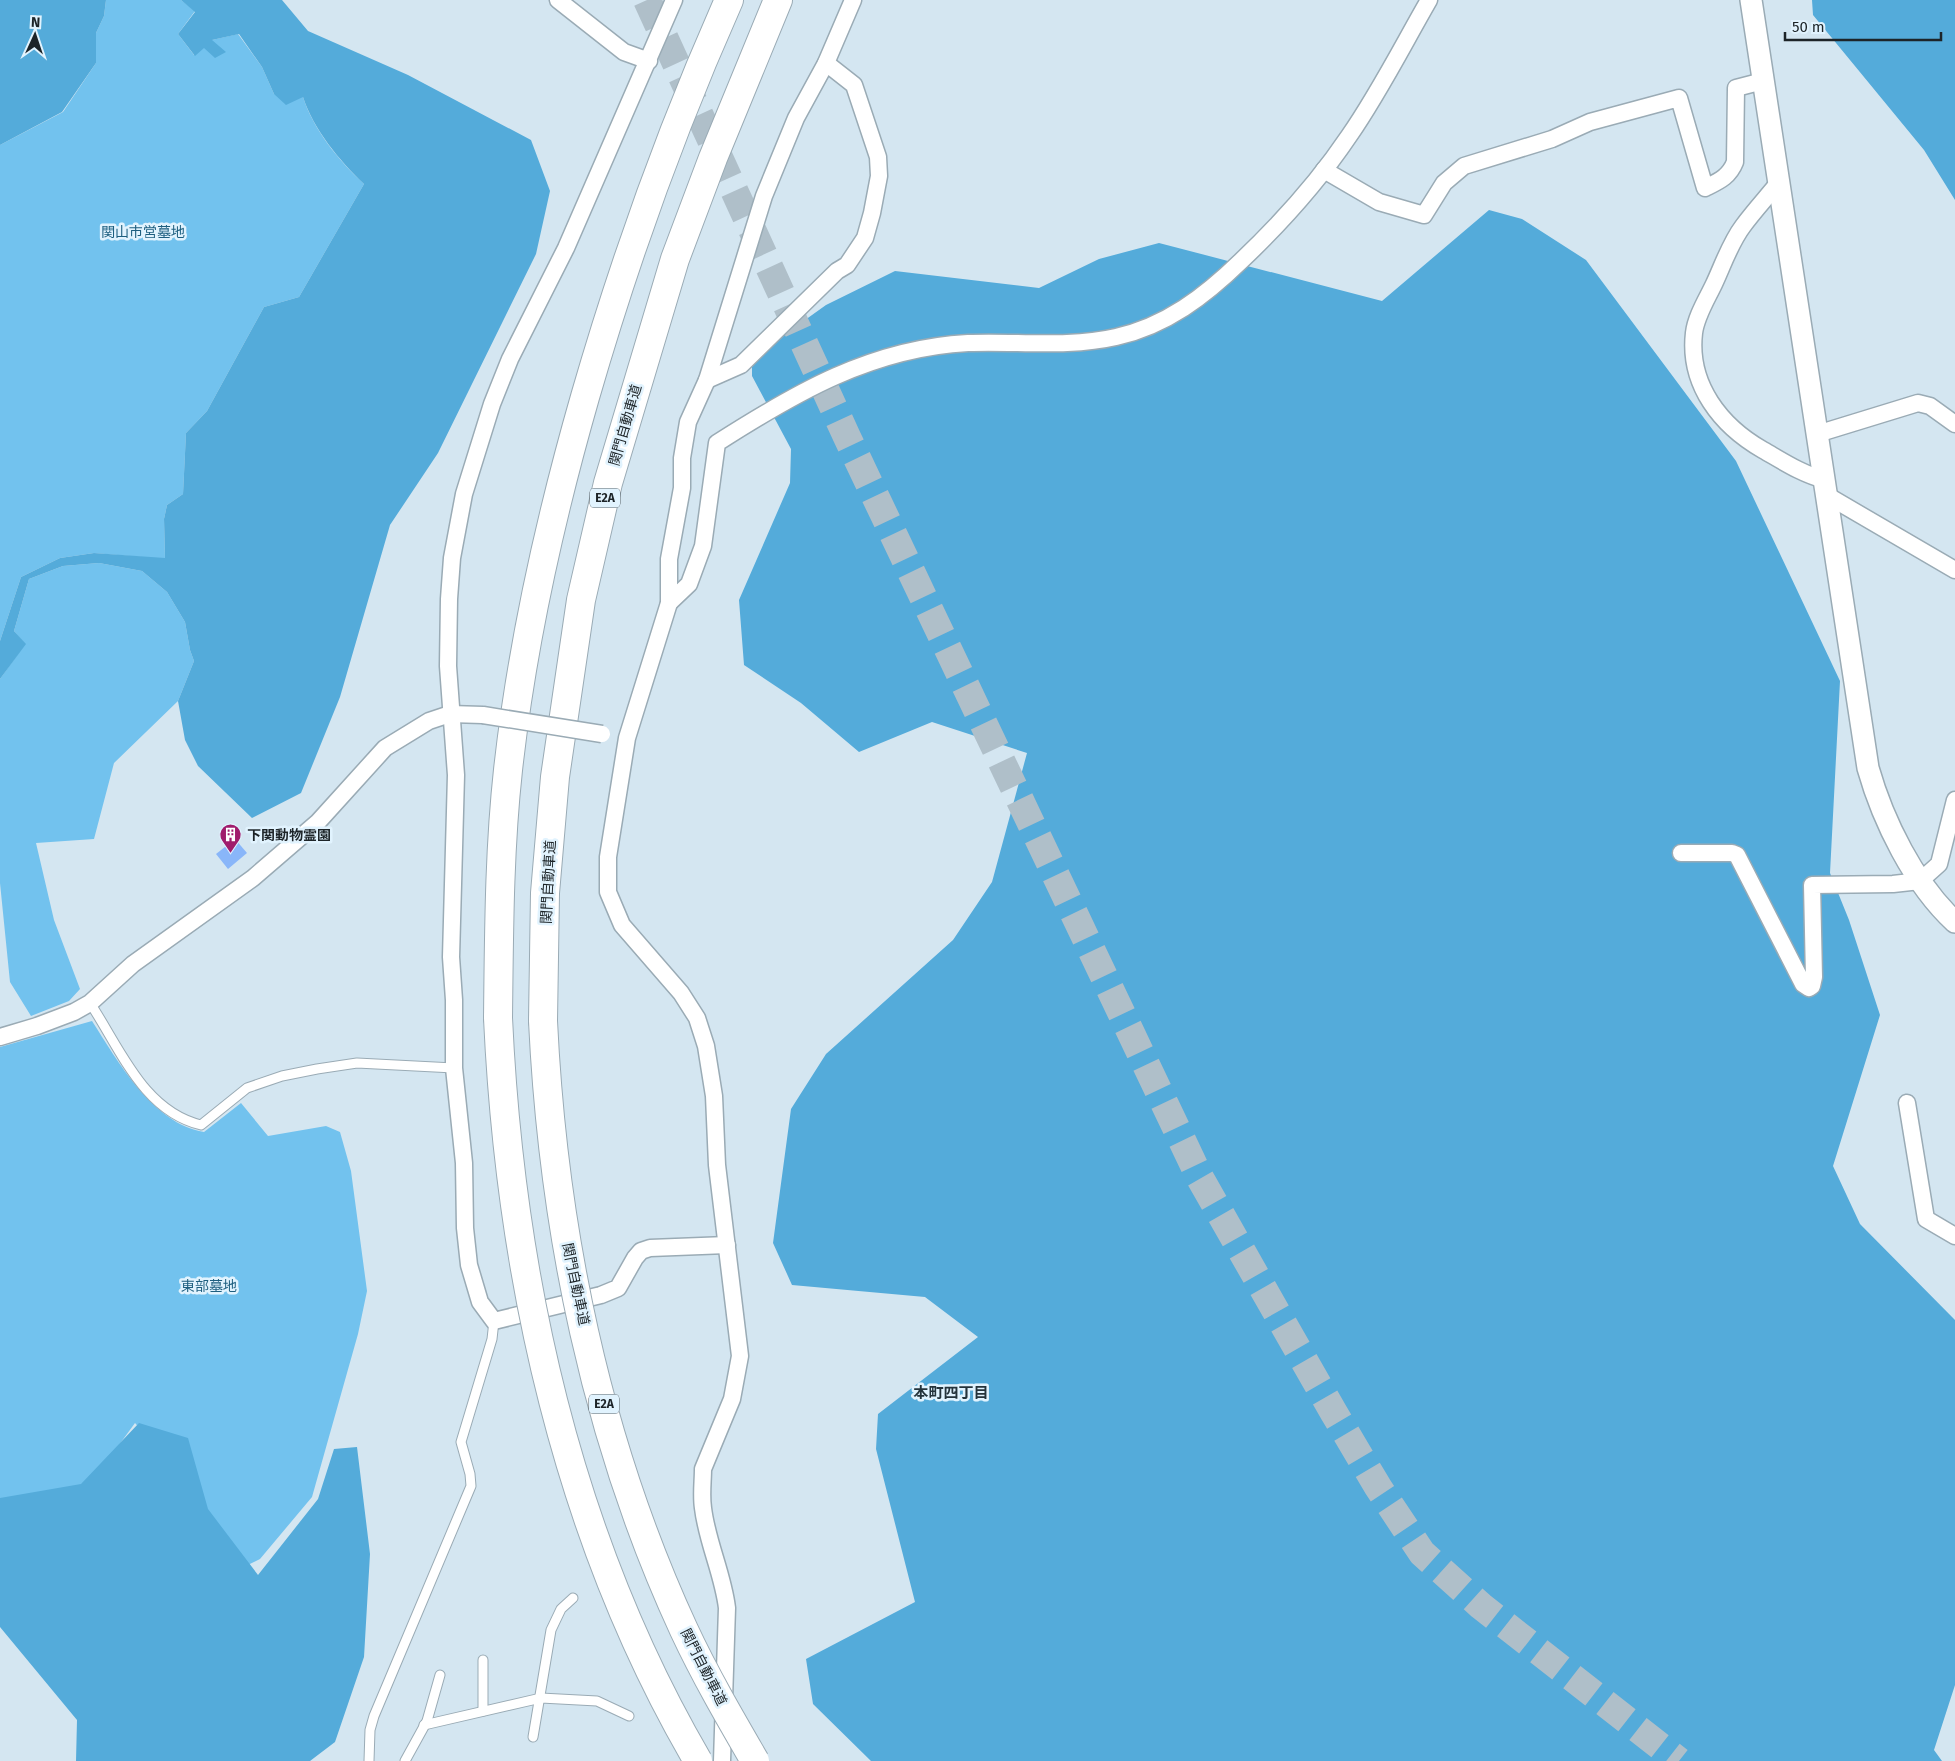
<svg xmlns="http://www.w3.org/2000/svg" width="1955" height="1761" font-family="'Fira Sans','Noto Sans JP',sans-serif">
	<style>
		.green { fill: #72c2ee }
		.forest { fill: #54abda }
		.building { fill: #89b6f9 }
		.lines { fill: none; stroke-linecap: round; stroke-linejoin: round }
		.trunk-tunnel { stroke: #afbfc9; stroke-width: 28; stroke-dasharray: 28 14; stroke-linecap: butt }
		.service-casing { stroke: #9aabb5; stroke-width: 11 }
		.minor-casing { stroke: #9aabb5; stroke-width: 19 }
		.tertiary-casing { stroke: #9aabb5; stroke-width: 24 }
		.motorway-casing { stroke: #9aabb5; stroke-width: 30 }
		.service { stroke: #fff; stroke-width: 9 }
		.minor { stroke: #fff; stroke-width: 16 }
		.tertiary { stroke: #fff; stroke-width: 21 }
		.motorway { stroke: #fff; stroke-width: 28 }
		.minor-bridge-casing { stroke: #9aabb5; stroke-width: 19; stroke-linecap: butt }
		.motorway-bridge-casing { stroke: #9aabb5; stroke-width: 30; stroke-linecap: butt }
		.minor-bridge { stroke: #fff; stroke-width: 16 }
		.motorway-bridge { stroke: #fff; stroke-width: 28 }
		.labels { text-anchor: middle; stroke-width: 5; stroke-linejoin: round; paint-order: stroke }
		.shield { fill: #e1f3fe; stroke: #586268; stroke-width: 1 }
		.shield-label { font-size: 12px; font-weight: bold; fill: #1d2428 }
		.park-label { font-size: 14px; fill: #1d5e7f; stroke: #e1f3fe }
		.street-label { font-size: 14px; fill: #1d2428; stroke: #e1f3fe }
		.poi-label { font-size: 14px; font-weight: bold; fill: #1d2428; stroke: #e1f3fe; text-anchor: start }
		.neighbourhood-label { font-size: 15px; font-weight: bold; fill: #24333b; stroke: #e1f3fe }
	</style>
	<rect width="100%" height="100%" fill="#d4e6f1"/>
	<g class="green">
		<path d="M106,0H181L195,11L178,34L194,55L212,40L238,34L262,67L274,94L303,97C313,129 339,161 364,184L299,297L264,307L207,411L186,433L183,494L167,505L164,519L165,559L94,553L60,558L21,577L0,641V145L63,112L96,63V33L104,16Z"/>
		<polygon points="99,563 142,571 167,592 185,622 190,650 194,661 178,701 114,763 94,839 36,843 54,920 80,989 69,1001 31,1016 10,982 0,883 0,679 25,644 14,631 29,579 63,566"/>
		<path d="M92,1021C117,1060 153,1124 204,1132L241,1103L268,1136L326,1126L340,1132L351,1171L367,1291L358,1334L312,1497L260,1559L221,1578L188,1483L135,1423L70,1512L0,1508V1047Z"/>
	</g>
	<g class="forest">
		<polygon points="0,0 106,0 104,16 96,33 96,63 62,112 0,145"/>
		<path d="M181,0H282L308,31L408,75L531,140L550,191L536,254L438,453L390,525L340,697L301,793L252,818L198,766L185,740L178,701L194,661L190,650L185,622L167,592L142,571L99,563L63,566L29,579L14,631L26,644L0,679V641L21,577L60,558L94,553L165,558L164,519L167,505L183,494L186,433L207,411L264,307L299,297L364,184C339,160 314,130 303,97L286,105L274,94L262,67L239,34L212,40L226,52L215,58L204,48L195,56L178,34L195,12Z"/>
		<polygon points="1812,0 1955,0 1955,200 1924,150 1813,15"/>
		<polygon points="1489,210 1522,219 1586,260 1736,461 1840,681 1830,873 1849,920 1880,1015 1833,1166 1860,1224 1955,1320 1955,1685 1934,1750 1942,1761 871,1761 813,1704 806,1659 915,1602 876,1449 878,1414 978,1337 925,1297 792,1285 773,1243 791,1109 826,1054 953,940 992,882 1027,753 932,722 859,752 801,703 744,665 739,600 790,483 791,449 752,376 752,358 826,305 895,271 1039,288 1099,259 1159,243 1382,301"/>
		<polygon points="139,1423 188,1438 208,1509 258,1575 318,1499 334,1449 357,1447 370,1554 364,1657 335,1742 310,1761 76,1761 77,1720 0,1627 0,1498 81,1484"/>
	</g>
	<polygon class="building" points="235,839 247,853 228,869 216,854"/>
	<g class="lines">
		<polyline class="trunk-tunnel" points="647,0 847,437 1200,1178 1334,1413 1378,1487 1422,1553 1481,1606 1679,1761"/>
		<defs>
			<g id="service">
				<path d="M90,1003C120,1048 143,1111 201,1125L247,1088L282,1076L317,1069L357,1063L454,1068"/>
				<polyline points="483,1711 483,1660"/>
				<polyline points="424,1725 541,1698 597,1701 629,1716"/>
				<polyline points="533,1737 551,1630 561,1609 573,1598"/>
				<polyline points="369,1761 370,1730 374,1716 471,1486 470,1474 461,1442 492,1339 494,1321"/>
				<polyline points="405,1761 427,1721 440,1675"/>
			</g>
			<g id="minor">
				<polyline points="558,0 624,52 649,61"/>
				<polyline points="674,0 566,248 510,359 492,404 464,494 452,558 449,599 448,666 456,775 451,957 454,1000 454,1068 464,1163 465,1228 469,1265 480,1302 494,1321 601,1295 618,1288 635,1258 641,1251 650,1248 727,1245"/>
				<path d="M1324,170L1379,202L1424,215L1444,183L1464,166L1552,139L1590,122L1679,98L1705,188C1719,181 1729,177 1735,162L1736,88L1763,81"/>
				<path d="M1779,182C1767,197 1754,211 1743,226C1730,243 1723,265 1714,284C1707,299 1696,316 1694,333C1688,385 1721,426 1763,450C1784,462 1802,474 1825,480"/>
				<polyline points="707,380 741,365 837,271 847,265 865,238 872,213 879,176 878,157 854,85 826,63"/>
				<polyline points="1817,434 1918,403 1930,406 1955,424"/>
				<polyline points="1828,496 1955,570"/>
				<path d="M669,603L689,584L703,546L717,443C795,393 872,348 968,343C1017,341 1068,348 1116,337C1166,326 1205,296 1241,261C1281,223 1318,182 1349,136C1379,93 1403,45 1429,0"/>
				<polyline points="1681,853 1732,853 1737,855 1803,984 1809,988 1812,986 1814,977 1812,885 1893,884 1920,881 1939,864 1955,800"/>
				<polyline points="0,1037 37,1026 74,1012 90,1003 133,964 253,878 318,822 385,748 429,721 450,714 483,715"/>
				<polyline points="1907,1103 1926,1219 1955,1236"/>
				<path d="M722,1761L727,1608C723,1574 707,1542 703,1508C701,1495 703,1481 703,1469L732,1399L740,1356L717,1165L714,1096L706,1046L697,1018L681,993L622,925L608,892V857L627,738L669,603V559L682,488V458L688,422L707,380L764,196L796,118L826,63L853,0"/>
			</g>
			<path id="tertiary" d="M1751,0L1868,768C1883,821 1914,884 1955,922"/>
			<g id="motorway">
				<path d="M498,1018C499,935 499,852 508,770C522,644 550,519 585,397C624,262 672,128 729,0"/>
				<polyline points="543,1021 545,893 555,777 581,600 608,483 675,259 713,158 778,0"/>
			</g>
		</defs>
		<use href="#service" class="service-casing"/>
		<use href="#minor" class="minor-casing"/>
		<use href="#tertiary" class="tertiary-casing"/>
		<use href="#motorway" class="motorway-casing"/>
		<use href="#service" class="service"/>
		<use href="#minor" class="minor"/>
		<use href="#tertiary" class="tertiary"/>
		<use href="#motorway" class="motorway"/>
		<defs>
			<polyline id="minor-bridge" points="483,715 602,734"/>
			<g id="motorway-bridge">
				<path d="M498,1018C510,1275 567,1537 698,1761"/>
				<path d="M543,1021C553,1229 596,1440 684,1630C705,1675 730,1718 755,1761"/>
			</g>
		</defs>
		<use href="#minor-bridge" class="minor-bridge-casing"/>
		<use href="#motorway-bridge" class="motorway-bridge-casing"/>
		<use href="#minor-bridge" class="minor-bridge"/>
		<use href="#motorway-bridge" class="motorway-bridge"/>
	</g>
	<defs>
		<symbol id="building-pin" viewBox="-11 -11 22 30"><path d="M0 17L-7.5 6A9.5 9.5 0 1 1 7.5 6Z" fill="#a01c6c" stroke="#e1f3fe"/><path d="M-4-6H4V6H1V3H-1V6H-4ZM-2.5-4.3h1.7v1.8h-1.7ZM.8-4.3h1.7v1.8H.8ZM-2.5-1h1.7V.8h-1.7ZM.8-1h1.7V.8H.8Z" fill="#fff"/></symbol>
	</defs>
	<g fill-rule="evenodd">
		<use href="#building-pin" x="218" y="822" width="25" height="34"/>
	</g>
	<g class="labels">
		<g class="shield">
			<rect x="590" y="488.5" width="30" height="19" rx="4"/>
			<rect x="589" y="1394.5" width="30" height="19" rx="4"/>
		</g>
		<g class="shield-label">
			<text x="605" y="502">E2A</text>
			<text x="604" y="1408">E2A</text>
		</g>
		<g class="park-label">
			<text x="143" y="237">関山市営墓地</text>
			<text x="209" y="1291">東部墓地</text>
		</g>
		<g class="street-label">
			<text transform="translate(625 425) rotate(-74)" y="5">関門自動車道</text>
			<text transform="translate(548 882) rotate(-87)" y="5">関門自動車道</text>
			<text transform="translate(576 1284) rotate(78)" y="5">関門自動車道</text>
			<text transform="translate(704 1667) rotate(63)" y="5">関門自動車道</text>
		</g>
		<g class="poi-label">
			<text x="247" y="840">下関動物霊園</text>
		</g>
		<g class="neighbourhood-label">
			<text x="951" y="1398">本町四丁目</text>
		</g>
	</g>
	<g transform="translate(35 35) rotate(3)" stroke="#e1f3fe" stroke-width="4" paint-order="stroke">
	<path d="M0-4L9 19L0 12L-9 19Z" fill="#1d2428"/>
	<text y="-8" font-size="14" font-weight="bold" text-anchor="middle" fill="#1d2428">N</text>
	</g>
	<path d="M1785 32v8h156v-8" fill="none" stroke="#1d2428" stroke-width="2.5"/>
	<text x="1792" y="32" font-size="15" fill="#1d2428" stroke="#e1f3fe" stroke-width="4" paint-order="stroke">50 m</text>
</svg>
